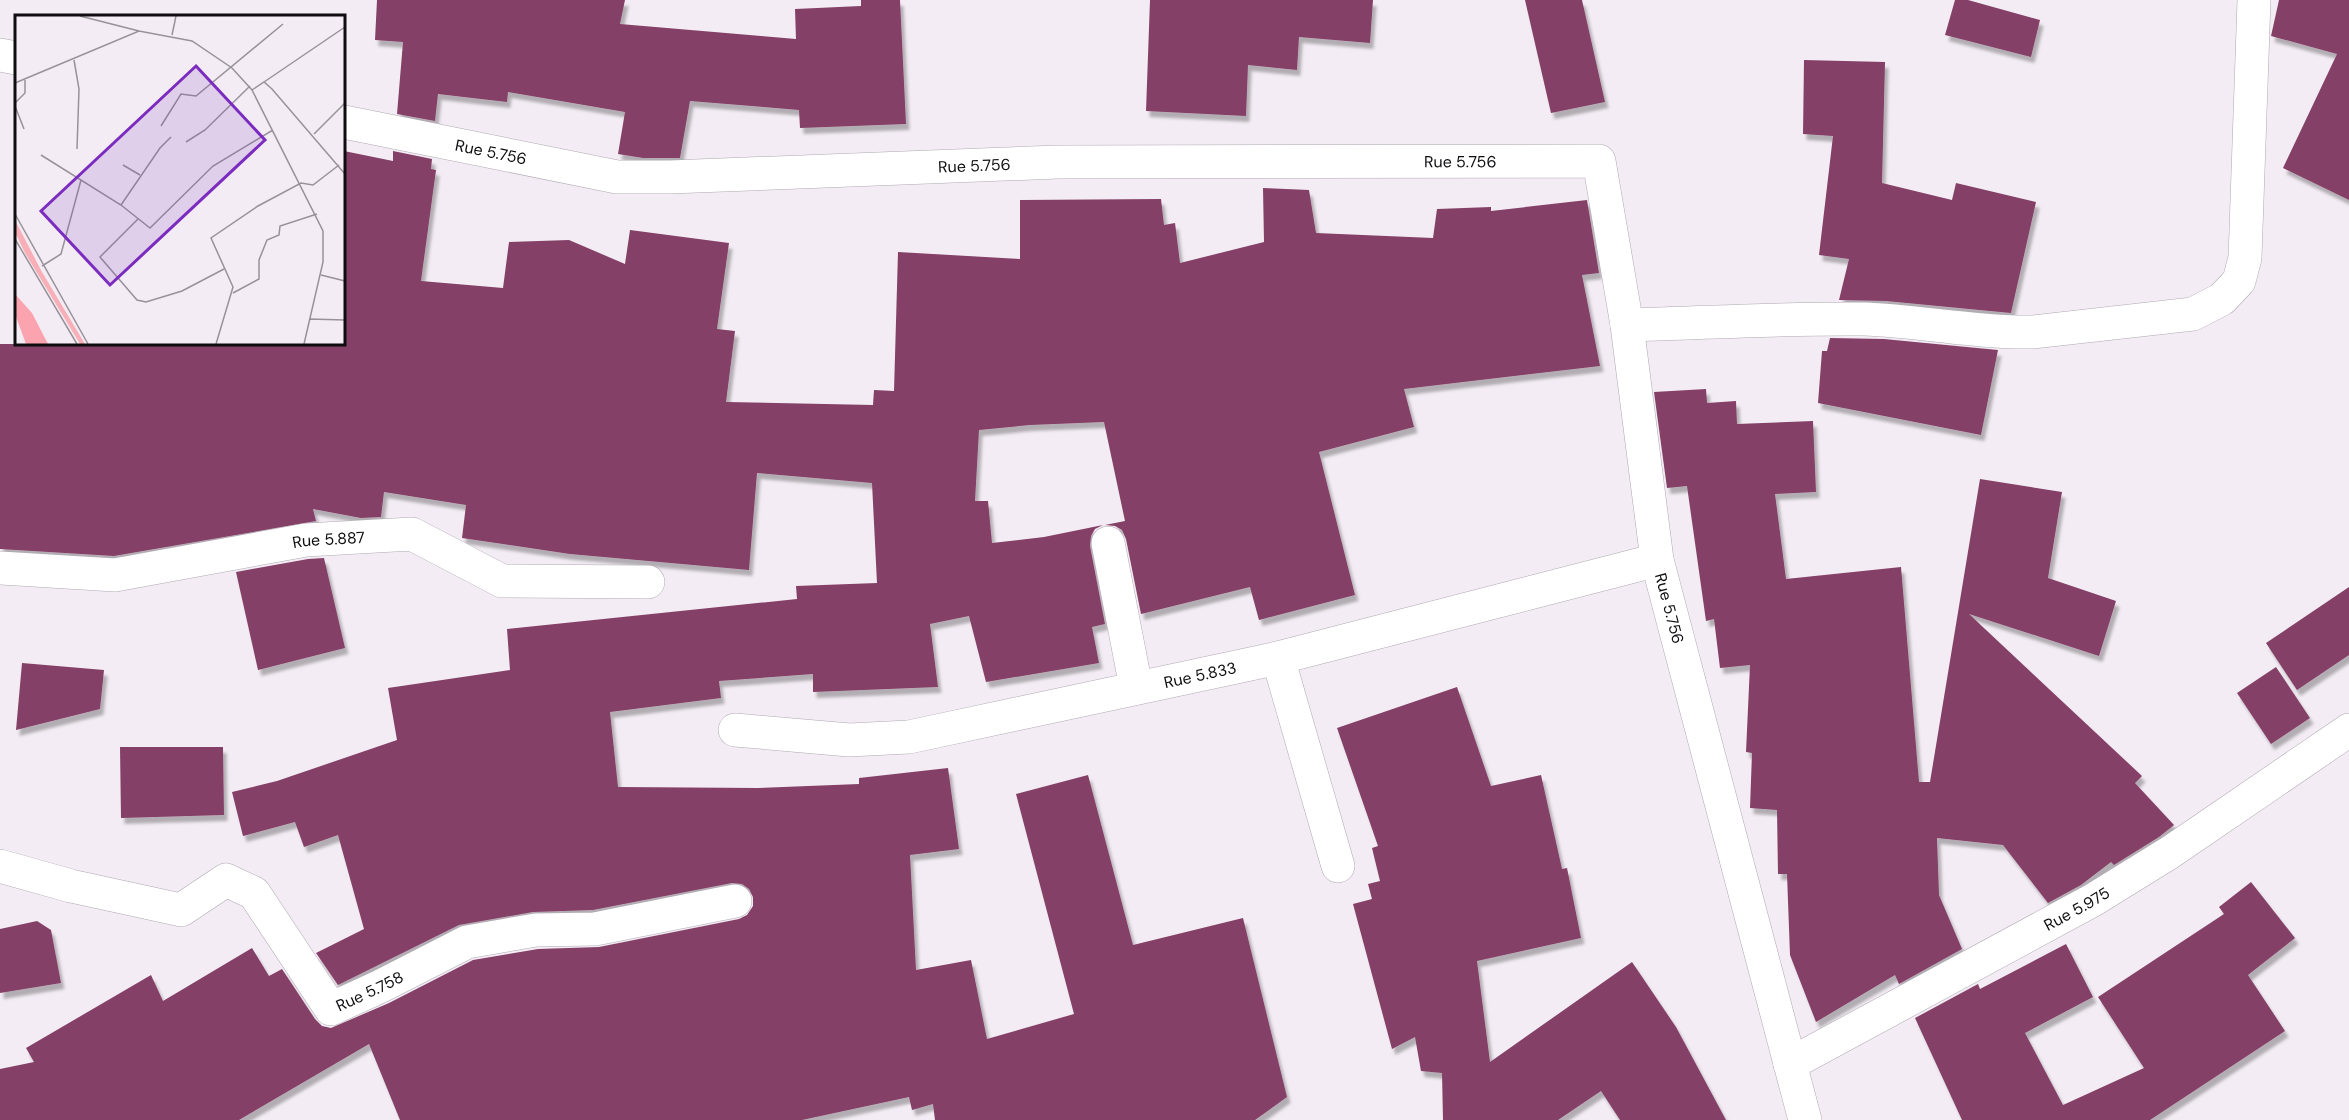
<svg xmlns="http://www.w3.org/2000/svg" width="2349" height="1120" font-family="'DM Sans',sans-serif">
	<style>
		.building { fill: #844066; filter: url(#shadow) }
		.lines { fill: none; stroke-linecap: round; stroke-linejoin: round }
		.street-casing { stroke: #b0a9b1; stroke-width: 34 }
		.street { stroke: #fff; stroke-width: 33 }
		.labels { text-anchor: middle; stroke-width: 6; stroke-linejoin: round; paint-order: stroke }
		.street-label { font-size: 16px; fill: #0e0c0f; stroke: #f3ecf4 }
		.inset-road { fill: none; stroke: #979298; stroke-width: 1.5 }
		.view { fill: #7b2cbf; fill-opacity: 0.15; stroke: #7b2cbf; stroke-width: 3 }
		.inset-edge { fill: none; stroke: #0e0c0f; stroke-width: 3 }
	</style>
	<defs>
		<filter id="shadow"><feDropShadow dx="3.5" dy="6" stdDeviation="1.5" flood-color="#0004"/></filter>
	</defs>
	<rect width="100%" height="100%" fill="#f3ecf4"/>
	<g class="building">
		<polygon points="377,0 625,0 620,24 796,39 795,9 861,6 861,0 900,0 906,124 800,128 799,110 690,101 680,158 643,158 618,154 625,112 508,92 507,102 438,94 435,121 397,114 403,42 375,40"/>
		<polygon points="1150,0 1373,0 1370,43 1299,37 1297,70 1248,65 1246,116 1146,111"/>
		<polygon points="1525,0 1582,0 1605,102 1551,113"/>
		<polygon points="1955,0 1968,0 2040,20 2031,57 1945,35"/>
		<polygon points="2279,0 2349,0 2349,200 2283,168 2337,54 2271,36"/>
		<polygon points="1804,60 1885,62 1882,183 1952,200 1956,183 2036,202 2011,313 1886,301 1839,300 1849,259 1819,255 1833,136 1803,134"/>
		<polygon points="344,151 393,161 393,151 432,159 431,169 436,170 421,281 503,288 509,242 569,240 625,264 630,230 729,243 717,329 735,331 726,402 873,405 874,390 894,391 898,252 1020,259 1020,200 1161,199 1164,225 1175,223 1180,263 1264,242 1263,188 1309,190 1316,233 1433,238 1437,209 1491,207 1491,211 1587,200 1599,273 1582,275 1600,366 1404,389 1414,427 1319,452 1355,595 1259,620 1250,587 1141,614 1126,539 1122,530 1115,526 1105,525 1125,521 1104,422 1030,425 979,430 975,501 988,501 992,543 1044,537 1103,525 1095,529 1091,536 1090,546 1105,624 1092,627 1099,663 986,682 969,616 930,624 938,687 813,692 813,674 719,681 721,698 610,712 618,787 758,788 859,784 859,778 948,768 959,849 910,855 916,970 971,960 987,1039 1074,1014 1016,794 1088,775 1133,945 1243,918 1287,1097 1255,1120 935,1120 933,1104 912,1110 909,1097 802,1120 400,1120 369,1044 239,1120 0,1120 0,1069 34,1062 26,1048 151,975 163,1001 252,948 269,976 282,969 315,1019 322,1026 331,1028 389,1003 473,960 538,949 599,947 739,919 747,915 753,906 753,897 749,889 742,884 732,883 593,910 533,912 459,925 338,985 316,953 364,929 338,835 304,847 295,822 243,836 232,792 277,781 397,740 388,688 510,670 507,629 797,599 796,586 877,583 872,483 757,473 749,570 570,554 462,538 466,505 384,492 381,517 361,518 313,509 316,521 114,556 0,549 0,344 344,344"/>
		<polygon points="1830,338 1884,339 1998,350 1981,435 1818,403 1822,351 1827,351"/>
		<polygon points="1706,389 1707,403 1736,401 1737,424 1813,421 1816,492 1775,494 1786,579 1901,567 1919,782 1930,782 1980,479 2062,492 2048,578 2116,601 2099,656 1969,614 2142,776 2135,783 2174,825 2159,837 2114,865 2111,862 2081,885 2048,903 2003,845 1937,838 1939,895 1962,949 1899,984 1895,975 1816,1022 1790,955 1787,874 1778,874 1777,810 1750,808 1752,753 1746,752 1750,665 1720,668 1714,619 1706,621 1687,486 1667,488 1654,392"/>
		<polygon points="324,558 345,648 258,670 236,572 308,559"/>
		<polygon points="2349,587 2349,655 2297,690 2266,643"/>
		<polygon points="22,663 104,670 100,709 16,730"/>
		<polygon points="2276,667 2310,718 2271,744 2237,693"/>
		<polygon points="1457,687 1491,786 1541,775 1562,869 1567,868 1581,938 1477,961 1490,1062 1632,962 1676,1027 1726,1120 1620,1120 1601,1091 1558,1120 1443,1120 1442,1073 1421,1071 1415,1037 1392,1049 1353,904 1372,899 1368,884 1380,881 1372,848 1378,846 1337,728"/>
		<polygon points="120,747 223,747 224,815 121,818"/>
		<polygon points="2251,882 2295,938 2248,975 2285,1031 2150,1120 1962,1120 1915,1018 1978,984 1980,989 2066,944 2093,997 2025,1033 2063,1105 2144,1068 2098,997 2224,914 2219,907"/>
		<polygon points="37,921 51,930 61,983 0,993 0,929"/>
	</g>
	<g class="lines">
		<defs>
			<g id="street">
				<polyline points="0,55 16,58"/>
				<path id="s1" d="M344,122L617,177H670L1058,162L1599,161L1627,325L1657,560L1805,1120"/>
				<path d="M1627,325C1706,323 1785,318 1864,319C1920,321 1976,333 2032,332L2193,314L2222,299L2239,281L2245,258L2254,0"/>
				<polyline points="1108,543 1136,687"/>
				<path id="s2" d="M0,568L115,575L306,540L412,534L502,581L648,582"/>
				<polyline points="1278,658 1338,866"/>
				<path id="s3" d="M735,730L849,740L909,737L1278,658L1657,560"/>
				<path id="s4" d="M0,866L71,886L181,910L226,880L254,893L331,1009L381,986L467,942L536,930L595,929L735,901"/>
				<path id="s5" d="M1790,1064L2093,900L2169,853L2349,730"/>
			</g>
		</defs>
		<use href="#street" class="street-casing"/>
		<use href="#street" class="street"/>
	</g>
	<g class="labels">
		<g class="street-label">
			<text dy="6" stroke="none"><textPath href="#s1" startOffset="150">Rue 5.756</textPath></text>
			<text dy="6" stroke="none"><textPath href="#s1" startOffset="1122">Rue 5.756</textPath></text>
			<text dy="6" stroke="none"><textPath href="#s1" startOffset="636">Rue 5.756</textPath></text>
			<text dy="6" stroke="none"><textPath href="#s2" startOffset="332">Rue 5.887</textPath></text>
			<text dy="6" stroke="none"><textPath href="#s1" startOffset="1714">Rue 5.756</textPath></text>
			<text dy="6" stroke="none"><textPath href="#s3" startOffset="472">Rue 5.833</textPath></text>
			<text dy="6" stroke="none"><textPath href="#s5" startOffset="326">Rue 5.975</textPath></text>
			<text dy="6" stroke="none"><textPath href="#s4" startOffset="453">Rue 5.758</textPath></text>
		</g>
	</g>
	<g transform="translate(15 15)">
		<rect width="330" height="330" fill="#f3ecf4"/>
		<path d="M0,205L27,257L70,329H65L10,238L0,217Z" fill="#f8afb8"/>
		<path d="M0,279L17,298L33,329H11L0,299Z" fill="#fba3af"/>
		<path class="inset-road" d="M65,1L124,16M157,20L161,1M59,45L64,74L62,134M249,67L330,12M0,68L124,16L177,26L217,53L237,75L308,216V247L289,329M237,75L249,67L257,74L330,159M0,88L10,78V65M0,91L9,114M146,111L166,79L181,81L268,9M299,119L330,88M171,127L190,115L235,71M26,140L106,190L135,213L198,151L258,115M108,150L125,160M106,190L145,133L156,122M0,199L73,329M123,204L85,242L122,285L131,287L167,276L209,254M0,224L62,329M27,251L46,239L66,165M306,260L330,266M218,278L244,264V245L252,225L264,220L265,211L302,199M294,304L330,305M201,329L218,272L196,223L243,191L286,168L298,170L324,150"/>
		<path class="view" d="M181,51L250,125L95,270L26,196Z"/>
		<rect width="330" height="330" class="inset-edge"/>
	</g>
</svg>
